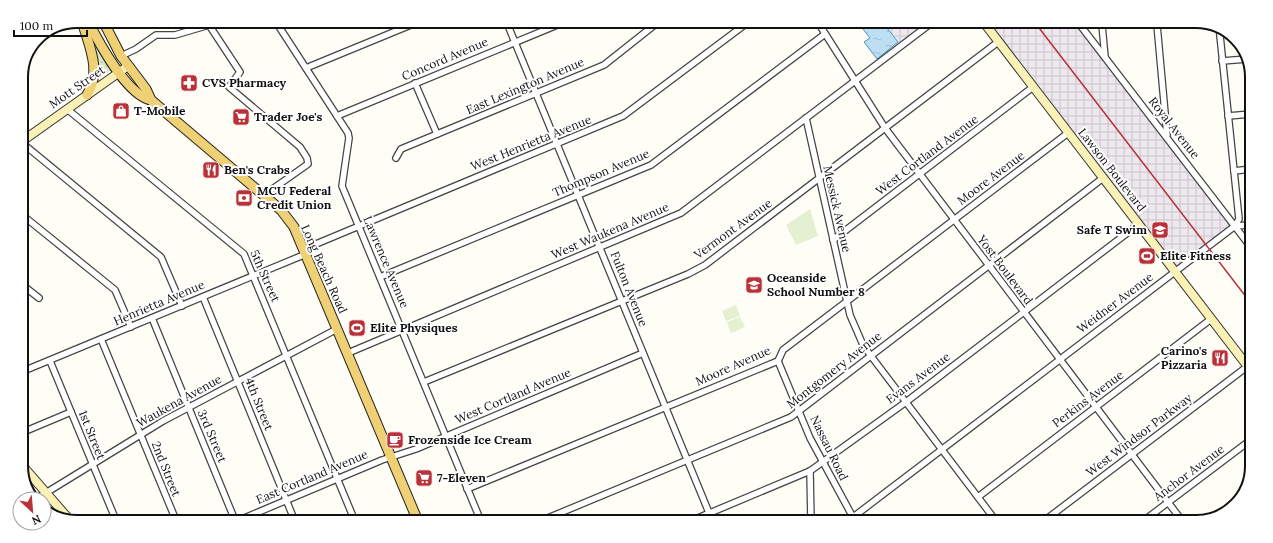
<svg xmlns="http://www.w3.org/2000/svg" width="1273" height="543" font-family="Lora,serif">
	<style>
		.industrial { fill: url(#industrial-grid) }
		.grass { fill: url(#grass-dots) }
		.pitch { fill: #e5efd1 }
		.water { fill: url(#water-ripples); stroke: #4994c5 }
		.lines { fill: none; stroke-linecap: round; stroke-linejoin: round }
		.minor-casing { stroke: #444; stroke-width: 8 }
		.secondary-casing { stroke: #333; stroke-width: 10 }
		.primary-casing { stroke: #222; stroke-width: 11 }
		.minor { stroke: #fff; stroke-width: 5.5 }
		.secondary { stroke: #f9f1b6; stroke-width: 8 }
		.primary { stroke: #efd075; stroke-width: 9 }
		.rail { stroke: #b93139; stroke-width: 1.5 }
		.labels { text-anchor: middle; stroke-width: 4; stroke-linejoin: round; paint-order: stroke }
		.street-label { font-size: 12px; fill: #111; stroke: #fff }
		.poi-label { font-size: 12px; font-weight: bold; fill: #111; stroke: #fff; text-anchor: start }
		.rim { fill: none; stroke: #111; stroke-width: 2 }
	</style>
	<defs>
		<pattern id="industrial-grid" width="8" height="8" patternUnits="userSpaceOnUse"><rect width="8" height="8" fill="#ede7ee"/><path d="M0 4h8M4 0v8" fill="none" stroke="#cac5cb"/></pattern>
		<pattern id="grass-dots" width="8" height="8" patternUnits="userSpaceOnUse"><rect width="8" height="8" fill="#d5e8c0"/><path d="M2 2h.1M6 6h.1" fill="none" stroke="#b6c6a4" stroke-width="1.8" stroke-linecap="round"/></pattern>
		<pattern id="water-ripples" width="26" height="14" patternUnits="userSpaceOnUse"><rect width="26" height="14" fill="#bddff3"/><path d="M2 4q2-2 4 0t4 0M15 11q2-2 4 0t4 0" fill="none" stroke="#a1becf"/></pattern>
	</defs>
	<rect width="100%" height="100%" fill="#fefdf6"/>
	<g class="industrial">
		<polygon points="884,24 929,24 901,45"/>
		<polygon points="984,24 1075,25 1234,226 1175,270"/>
	</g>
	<polygon class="grass" points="92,43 110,71 99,78 99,69"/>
	<g class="pitch">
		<polygon points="810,209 818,236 796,245 786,225"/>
		<polygon points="736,305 740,316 726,321 722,311"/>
		<polygon points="740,317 745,327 731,333 727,322"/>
	</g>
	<polygon class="water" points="859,24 884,24 898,42 877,59 864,42 870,38"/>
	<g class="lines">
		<defs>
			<g id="minor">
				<polyline points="276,22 348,133 349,138 342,186 480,519"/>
				<polyline points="507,23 712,520"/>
				<polyline points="819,24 885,128 1183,522"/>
				<polyline points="1080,25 1250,246"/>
				<polyline points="1102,25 1105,57"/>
				<polyline points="1157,25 1167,135"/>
				<polyline points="121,56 136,49 156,35 175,35 209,25 240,72 229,87 300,147 307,158 308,164 264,195"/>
				<polyline points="1222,61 1247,59"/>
				<polyline points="306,68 418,22"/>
				<polyline points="415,83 437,134"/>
				<polyline points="67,109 244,254 354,519"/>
				<polyline points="337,116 562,23"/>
				<polyline points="1228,116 1251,114"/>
				<polyline points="806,118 850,315 863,345 871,356 996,521"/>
				<polyline points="21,142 161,257 182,306"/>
				<polyline points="396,158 401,149 604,65 657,23"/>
				<polyline points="1234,171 1251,169"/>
				<polyline points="21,214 115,290 131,327"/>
				<polyline points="1235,226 1250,225"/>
				<polyline points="833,240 1033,87"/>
				<polyline points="304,249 623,116 747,23"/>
				<polyline points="380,277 651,165 825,34"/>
				<polyline points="21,284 39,298"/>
				<polyline points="203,297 294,519"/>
				<polyline points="152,318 234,518"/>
				<polyline points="101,339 175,518"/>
				<polyline points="348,353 681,213 930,24"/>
				<polyline points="50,361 115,518"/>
				<polyline points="778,361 810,438 855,521"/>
				<polyline points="21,372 306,254"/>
				<polyline points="424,382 688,274 705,265 998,42"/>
				<polyline points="21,433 71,412"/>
				<polyline points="810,471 811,521"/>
				<polyline points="467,489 778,361 783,350 1068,133"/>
				<polyline points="978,497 1211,319"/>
				<polyline points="36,499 163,421 337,329"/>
				<polyline points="242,519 382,460 416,449 643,353"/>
				<polyline points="543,520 791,417 1103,178"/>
				<polyline points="693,520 810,471 906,402 1139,224"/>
				<polyline points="848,521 1235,226 1239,219 1219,26"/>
				<polyline points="1044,521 1248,366"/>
				<polyline points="1142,522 1248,442"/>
			</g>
			<g id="secondary">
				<polyline points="985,24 1249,368"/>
				<polyline points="21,142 128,66"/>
				<polyline points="21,464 68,518"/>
			</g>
			<g id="primary">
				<path d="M82,21C89,46 102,71 87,95"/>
				<path d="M88,21C99,43 127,95 151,100"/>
				<polyline points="103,21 121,56 146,89 151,100 281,210 294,227 417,519"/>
			</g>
		</defs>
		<use href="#minor" class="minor-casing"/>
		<use href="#secondary" class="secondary-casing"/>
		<use href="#primary" class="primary-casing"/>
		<use href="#minor" class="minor"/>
		<use href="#secondary" class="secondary"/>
		<use href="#primary" class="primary"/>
		<polyline class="rail" points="1036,24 1250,302"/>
	</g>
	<defs>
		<symbol id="pharmacy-square" viewBox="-11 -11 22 22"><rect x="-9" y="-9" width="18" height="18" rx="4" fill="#b93139" stroke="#fff"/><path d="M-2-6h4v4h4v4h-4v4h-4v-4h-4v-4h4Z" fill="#fff"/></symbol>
		<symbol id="shop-square" viewBox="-11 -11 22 22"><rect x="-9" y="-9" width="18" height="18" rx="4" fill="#b93139" stroke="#fff"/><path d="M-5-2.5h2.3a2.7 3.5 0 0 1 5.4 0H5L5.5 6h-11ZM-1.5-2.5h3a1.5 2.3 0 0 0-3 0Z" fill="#fff"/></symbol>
		<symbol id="supermarket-square" viewBox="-11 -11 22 22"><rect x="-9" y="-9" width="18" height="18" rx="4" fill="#b93139" stroke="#fff"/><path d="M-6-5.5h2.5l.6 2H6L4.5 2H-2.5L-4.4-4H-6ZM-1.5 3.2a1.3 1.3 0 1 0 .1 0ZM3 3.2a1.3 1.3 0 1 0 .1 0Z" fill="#fff"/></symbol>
		<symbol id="restaurant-square" viewBox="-11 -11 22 22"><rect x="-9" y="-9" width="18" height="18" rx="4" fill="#b93139" stroke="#fff"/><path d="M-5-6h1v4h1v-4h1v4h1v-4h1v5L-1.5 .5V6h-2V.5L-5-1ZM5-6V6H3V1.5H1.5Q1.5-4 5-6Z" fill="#fff"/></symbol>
		<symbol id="bank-square" viewBox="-11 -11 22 22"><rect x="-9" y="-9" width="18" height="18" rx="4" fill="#b93139" stroke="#fff"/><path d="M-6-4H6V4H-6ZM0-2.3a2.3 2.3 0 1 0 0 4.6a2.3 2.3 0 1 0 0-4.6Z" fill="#fff"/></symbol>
		<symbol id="school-square" viewBox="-11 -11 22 22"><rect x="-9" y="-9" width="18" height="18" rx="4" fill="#b93139" stroke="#fff"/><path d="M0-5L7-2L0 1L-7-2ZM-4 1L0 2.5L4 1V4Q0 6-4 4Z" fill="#fff"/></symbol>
		<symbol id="stadium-square" viewBox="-11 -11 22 22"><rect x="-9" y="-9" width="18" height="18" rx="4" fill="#b93139" stroke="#fff"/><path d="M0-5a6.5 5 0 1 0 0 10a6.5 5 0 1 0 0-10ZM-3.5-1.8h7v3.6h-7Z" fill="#fff"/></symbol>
		<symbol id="cafe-square" viewBox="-11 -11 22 22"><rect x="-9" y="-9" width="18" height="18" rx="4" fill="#b93139" stroke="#fff"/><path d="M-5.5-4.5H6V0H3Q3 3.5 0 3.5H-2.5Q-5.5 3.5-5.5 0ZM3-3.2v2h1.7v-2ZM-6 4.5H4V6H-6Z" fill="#fff"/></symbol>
	</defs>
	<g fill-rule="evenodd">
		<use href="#pharmacy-square" x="179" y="73" width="20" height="20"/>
		<use href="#shop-square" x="111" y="101" width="20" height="20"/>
		<use href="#supermarket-square" x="231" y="107" width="20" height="20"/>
		<use href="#restaurant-square" x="201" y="160" width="20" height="20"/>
		<use href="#bank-square" x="234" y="188" width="20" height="20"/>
		<use href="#school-square" x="1150" y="220" width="20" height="20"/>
		<use href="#stadium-square" x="1137" y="246" width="20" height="20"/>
		<use href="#school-square" x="744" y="275" width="20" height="20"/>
		<use href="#stadium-square" x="347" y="318" width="20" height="20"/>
		<use href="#restaurant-square" x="1210" y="348" width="20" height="20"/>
		<use href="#cafe-square" x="385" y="430" width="20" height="20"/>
		<use href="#supermarket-square" x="414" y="468" width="20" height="20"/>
	</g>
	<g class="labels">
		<g class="street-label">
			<text transform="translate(445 59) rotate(-23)" y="4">Concord Avenue</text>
			<text transform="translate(525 86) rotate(-23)" y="4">East Lexington Avenue</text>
			<text transform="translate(77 87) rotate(-35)" y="4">Mott Street</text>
			<text transform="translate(1174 128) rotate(52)" y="4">Royal Avenue</text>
			<text transform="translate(531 143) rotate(-22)" y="4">West Henrietta Avenue</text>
			<text transform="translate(927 155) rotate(-37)" y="4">West Cortland Avenue</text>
			<text transform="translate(1112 170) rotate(52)" y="4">Lawson Boulevard</text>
			<text transform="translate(601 173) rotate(-23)" y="4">Thompson Avenue</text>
			<text transform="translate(991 178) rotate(-37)" y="4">Moore Avenue</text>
			<text transform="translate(837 209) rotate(77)" y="4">Messick Avenue</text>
			<text transform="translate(733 229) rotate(-36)" y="4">Vermont Avenue</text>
			<text transform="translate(610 231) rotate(-23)" y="4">West Waukena Avenue</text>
			<text transform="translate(386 262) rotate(67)" y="4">Lawrence Avenue</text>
			<text transform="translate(324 269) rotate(66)" y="4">Long Beach Road</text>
			<text transform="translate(1005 270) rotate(53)" y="4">Yost Boulevard</text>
			<text transform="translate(265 276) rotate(66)" y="4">5th Street</text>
			<text transform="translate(629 289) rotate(68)" y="4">Fulton Avenue</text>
			<text transform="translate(159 303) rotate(-23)" y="4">Henrietta Avenue</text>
			<text transform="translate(1115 303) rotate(-37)" y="4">Weidner Avenue</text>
			<text transform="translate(733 366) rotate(-24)" y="4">Moore Avenue</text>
			<text transform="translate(834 370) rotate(-38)" y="4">Montgomery Avenue</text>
			<text transform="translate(918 378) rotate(-37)" y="4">Evans Avenue</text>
			<text transform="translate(513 396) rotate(-23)" y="4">West Cortland Avenue</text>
			<text transform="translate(1088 399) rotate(-37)" y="4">Perkins Avenue</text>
			<text transform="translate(179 401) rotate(-29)" y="4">Waukena Avenue</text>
			<text transform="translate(259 404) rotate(68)" y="4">4th Street</text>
			<text transform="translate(92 435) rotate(68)" y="4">1st Street</text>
			<text transform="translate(1139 435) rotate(-37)" y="4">West Windsor Parkway</text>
			<text transform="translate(212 436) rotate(67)" y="4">3rd Street</text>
			<text transform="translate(829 448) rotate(64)" y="4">Nassau Road</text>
			<text transform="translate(166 469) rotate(68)" y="4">2nd Street</text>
			<text transform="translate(1189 473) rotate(-37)" y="4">Anchor Avenue</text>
			<text transform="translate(312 477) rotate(-23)" y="4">East Cortland Avenue</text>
		</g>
		<g class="poi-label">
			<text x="202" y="87">CVS Pharmacy</text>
			<text x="134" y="115">T-Mobile</text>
			<text x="254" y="121">Trader Joe's</text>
			<text x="224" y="174">Ben's Crabs</text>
			<text x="257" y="195">MCU Federal<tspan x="257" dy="14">Credit Union</tspan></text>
			<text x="1147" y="234" text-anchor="end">Safe T Swim</text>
			<text x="1160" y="260">Elite Fitness</text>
			<text x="767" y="282">Oceanside<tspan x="767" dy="14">School Number 8</tspan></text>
			<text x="370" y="332">Elite Physiques</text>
			<text x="1207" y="355" text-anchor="end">Carino's<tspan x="1207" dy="14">Pizzaria</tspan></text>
			<text x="408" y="444">Frozenside Ice Cream</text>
			<text x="437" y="482">7-Eleven</text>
		</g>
	</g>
	<path d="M0 0H1273V543H0ZM77 28H1196A49 49 0 0 1 1245 77V466A49 49 0 0 1 1196 515H77A49 49 0 0 1 28 466V77A49 49 0 0 1 77 28Z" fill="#fff" fill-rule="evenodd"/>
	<path class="rim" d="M77 28H1196A49 49 0 0 1 1245 77V466A49 49 0 0 1 1196 515H77A49 49 0 0 1 28 466V77A49 49 0 0 1 77 28Z"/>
	<g transform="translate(32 511) rotate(154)"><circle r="19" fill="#ffffff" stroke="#a0a0a0"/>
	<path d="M0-3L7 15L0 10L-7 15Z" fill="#b93139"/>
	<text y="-6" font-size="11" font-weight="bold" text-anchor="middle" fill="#111111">N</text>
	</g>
	<path d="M14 30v6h73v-6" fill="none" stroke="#111111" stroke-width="2"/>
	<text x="20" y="30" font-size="12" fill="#111111" stroke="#ffffff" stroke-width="3" paint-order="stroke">100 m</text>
</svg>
